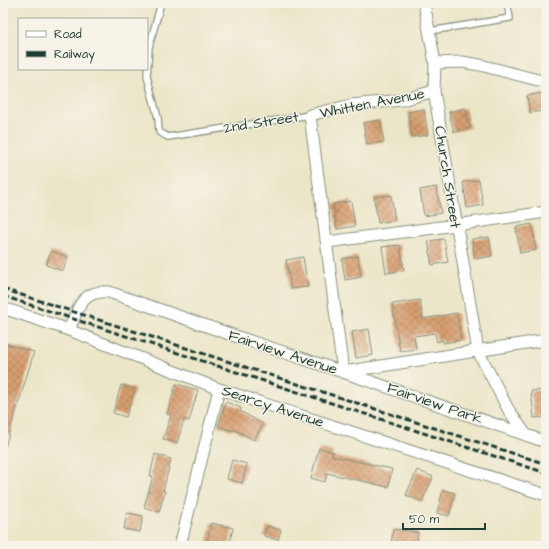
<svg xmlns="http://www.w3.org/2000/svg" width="549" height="549" font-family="'Architects Daughter',sans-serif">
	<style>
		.building { fill: url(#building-cross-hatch) }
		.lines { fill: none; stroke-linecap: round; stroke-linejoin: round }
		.service-casing { stroke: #86927e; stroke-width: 8 }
		.minor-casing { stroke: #86927e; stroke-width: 13 }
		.service { stroke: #fff; stroke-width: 5.5 }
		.minor { stroke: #fff; stroke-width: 11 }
		.rail { stroke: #1f3d34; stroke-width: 3; stroke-dasharray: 6 3; stroke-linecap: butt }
		.labels { text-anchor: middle; stroke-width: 3; stroke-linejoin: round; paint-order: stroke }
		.street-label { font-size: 15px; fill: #1f3d34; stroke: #f7f3e8 }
	</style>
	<defs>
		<pattern id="building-cross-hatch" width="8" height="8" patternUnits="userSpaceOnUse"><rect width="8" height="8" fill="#d89e70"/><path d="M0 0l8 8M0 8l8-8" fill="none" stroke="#af825d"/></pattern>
	</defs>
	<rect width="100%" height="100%" fill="#f7f3e8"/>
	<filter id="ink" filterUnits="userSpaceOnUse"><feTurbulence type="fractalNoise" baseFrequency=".025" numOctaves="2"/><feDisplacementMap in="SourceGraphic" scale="8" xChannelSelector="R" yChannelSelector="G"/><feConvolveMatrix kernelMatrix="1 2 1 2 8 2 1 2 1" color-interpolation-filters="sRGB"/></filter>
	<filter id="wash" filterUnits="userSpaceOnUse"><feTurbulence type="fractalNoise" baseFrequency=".012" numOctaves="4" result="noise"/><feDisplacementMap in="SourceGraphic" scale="16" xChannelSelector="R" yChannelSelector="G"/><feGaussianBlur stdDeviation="0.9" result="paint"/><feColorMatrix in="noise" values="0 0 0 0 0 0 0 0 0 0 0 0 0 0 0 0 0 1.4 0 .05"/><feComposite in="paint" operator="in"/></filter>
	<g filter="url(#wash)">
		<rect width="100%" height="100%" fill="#ece6c9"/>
		<g id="blocks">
			<g class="building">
				<polygon points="546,92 546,110 530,113 527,96"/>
				<polygon points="465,108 470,128 454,132 449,112"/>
				<polygon points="424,109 428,135 412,137 408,112"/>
				<polygon points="380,120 384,142 367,144 363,123"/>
				<polygon points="479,180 483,205 467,208 463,182"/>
				<polygon points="436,187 441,213 424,216 420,190"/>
				<polygon points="391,195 395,220 378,223 374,197"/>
				<polygon points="351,201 355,226 337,229 333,204"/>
				<polygon points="532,224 536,250 520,253 516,227"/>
				<polygon points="489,237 492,256 475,259 472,239"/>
				<polygon points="444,239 448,262 432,265 428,241"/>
				<polygon points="400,245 404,270 386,273 382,247"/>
				<polygon points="51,251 68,257 63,271 46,265"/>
				<polygon points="358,256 361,277 345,280 342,259"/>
				<polygon points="303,257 308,287 291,289 286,260"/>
				<polygon points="420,300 423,319 457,313 461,340 443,343 443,340 437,342 435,333 414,336 416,349 400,351 392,304"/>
				<polygon points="369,329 373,355 356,358 352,332"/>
				<polygon points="3,343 34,352 5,447 3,446"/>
				<polygon points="176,384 198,390 189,421 184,419 177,443 163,439 171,415 167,414"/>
				<polygon points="121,385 135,389 126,417 113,413"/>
				<polygon points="546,390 546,417 534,418 531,391"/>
				<polygon points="226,402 241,408 240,411 263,424 254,440 233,429 233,431 218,426"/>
				<polygon points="319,448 333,452 332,456 392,469 388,487 327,473 325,482 311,478"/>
				<polygon points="155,454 171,459 163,491 165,491 159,512 144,507 153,476 150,476"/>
				<polygon points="232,460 247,464 242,483 227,479"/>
				<polygon points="417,470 433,477 422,502 406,495"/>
				<polygon points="443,490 455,493 449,516 437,513"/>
				<polygon points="127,513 143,516 140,532 124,529"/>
				<polygon points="211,523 233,528 229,546 207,542"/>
				<polygon points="267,526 281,530 278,540 264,536"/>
				<polygon points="393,529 418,532 417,546 391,546"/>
			</g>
		</g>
	</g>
	<g filter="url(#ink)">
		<use href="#blocks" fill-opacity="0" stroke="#86927e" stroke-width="1"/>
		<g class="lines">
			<defs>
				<g id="service">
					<polyline points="161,3 149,47 147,76 158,118 159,132 168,137 310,115"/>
					<polyline points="430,31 510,18 507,3"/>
				</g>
				<g id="minor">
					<polyline points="424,3 435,63 434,91 478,351 508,409 526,435 546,442"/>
					<polyline points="435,63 462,62 480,65 538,80"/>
					<polyline points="434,91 402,100 351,105 310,115 343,372 526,435"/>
					<polyline points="327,242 456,225 546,212"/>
					<polyline points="3,308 69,330 219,389 546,495"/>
					<path d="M69,330C78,308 82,290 109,292L241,338L343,372L546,340"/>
					<polyline points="180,546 219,389"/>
				</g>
			</defs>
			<use href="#service" class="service-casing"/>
			<use href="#minor" class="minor-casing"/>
			<use href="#service" class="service"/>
			<use href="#minor" class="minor"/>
			<g class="rail">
				<polyline points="3,289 546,464"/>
				<polyline points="3,296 546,473"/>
			</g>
		</g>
	</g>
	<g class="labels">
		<g class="street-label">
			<text transform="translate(372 103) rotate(-11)" y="5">Whitten Avenue</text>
			<text transform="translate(261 122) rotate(-9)" y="5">2nd Street</text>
			<text transform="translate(448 177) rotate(81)" y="5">Church Street</text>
			<text transform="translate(283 352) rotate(18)" y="5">Fairview Avenue</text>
			<text transform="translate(435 403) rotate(19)" y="5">Fairview Park</text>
			<text transform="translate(273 406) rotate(18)" y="5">Searcy Avenue</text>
		</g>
	</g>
	<rect width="549" height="549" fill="none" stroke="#f7f3e8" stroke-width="16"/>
	<rect x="18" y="18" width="130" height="52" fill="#f7f3e8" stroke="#a1aaa0"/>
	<rect x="26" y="31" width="20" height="6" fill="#ffffff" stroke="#a1aaa0"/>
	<text x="54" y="38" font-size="12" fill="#1f3d34">Road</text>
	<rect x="26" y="51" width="20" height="6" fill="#1f3d34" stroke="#a1aaa0"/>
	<text x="54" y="58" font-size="12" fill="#1f3d34">Railway</text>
	<path d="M403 523v6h82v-6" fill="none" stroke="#1f3d34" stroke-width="2"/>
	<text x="409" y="523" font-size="12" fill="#1f3d34" stroke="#f7f3e8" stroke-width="3" paint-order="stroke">50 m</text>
</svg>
